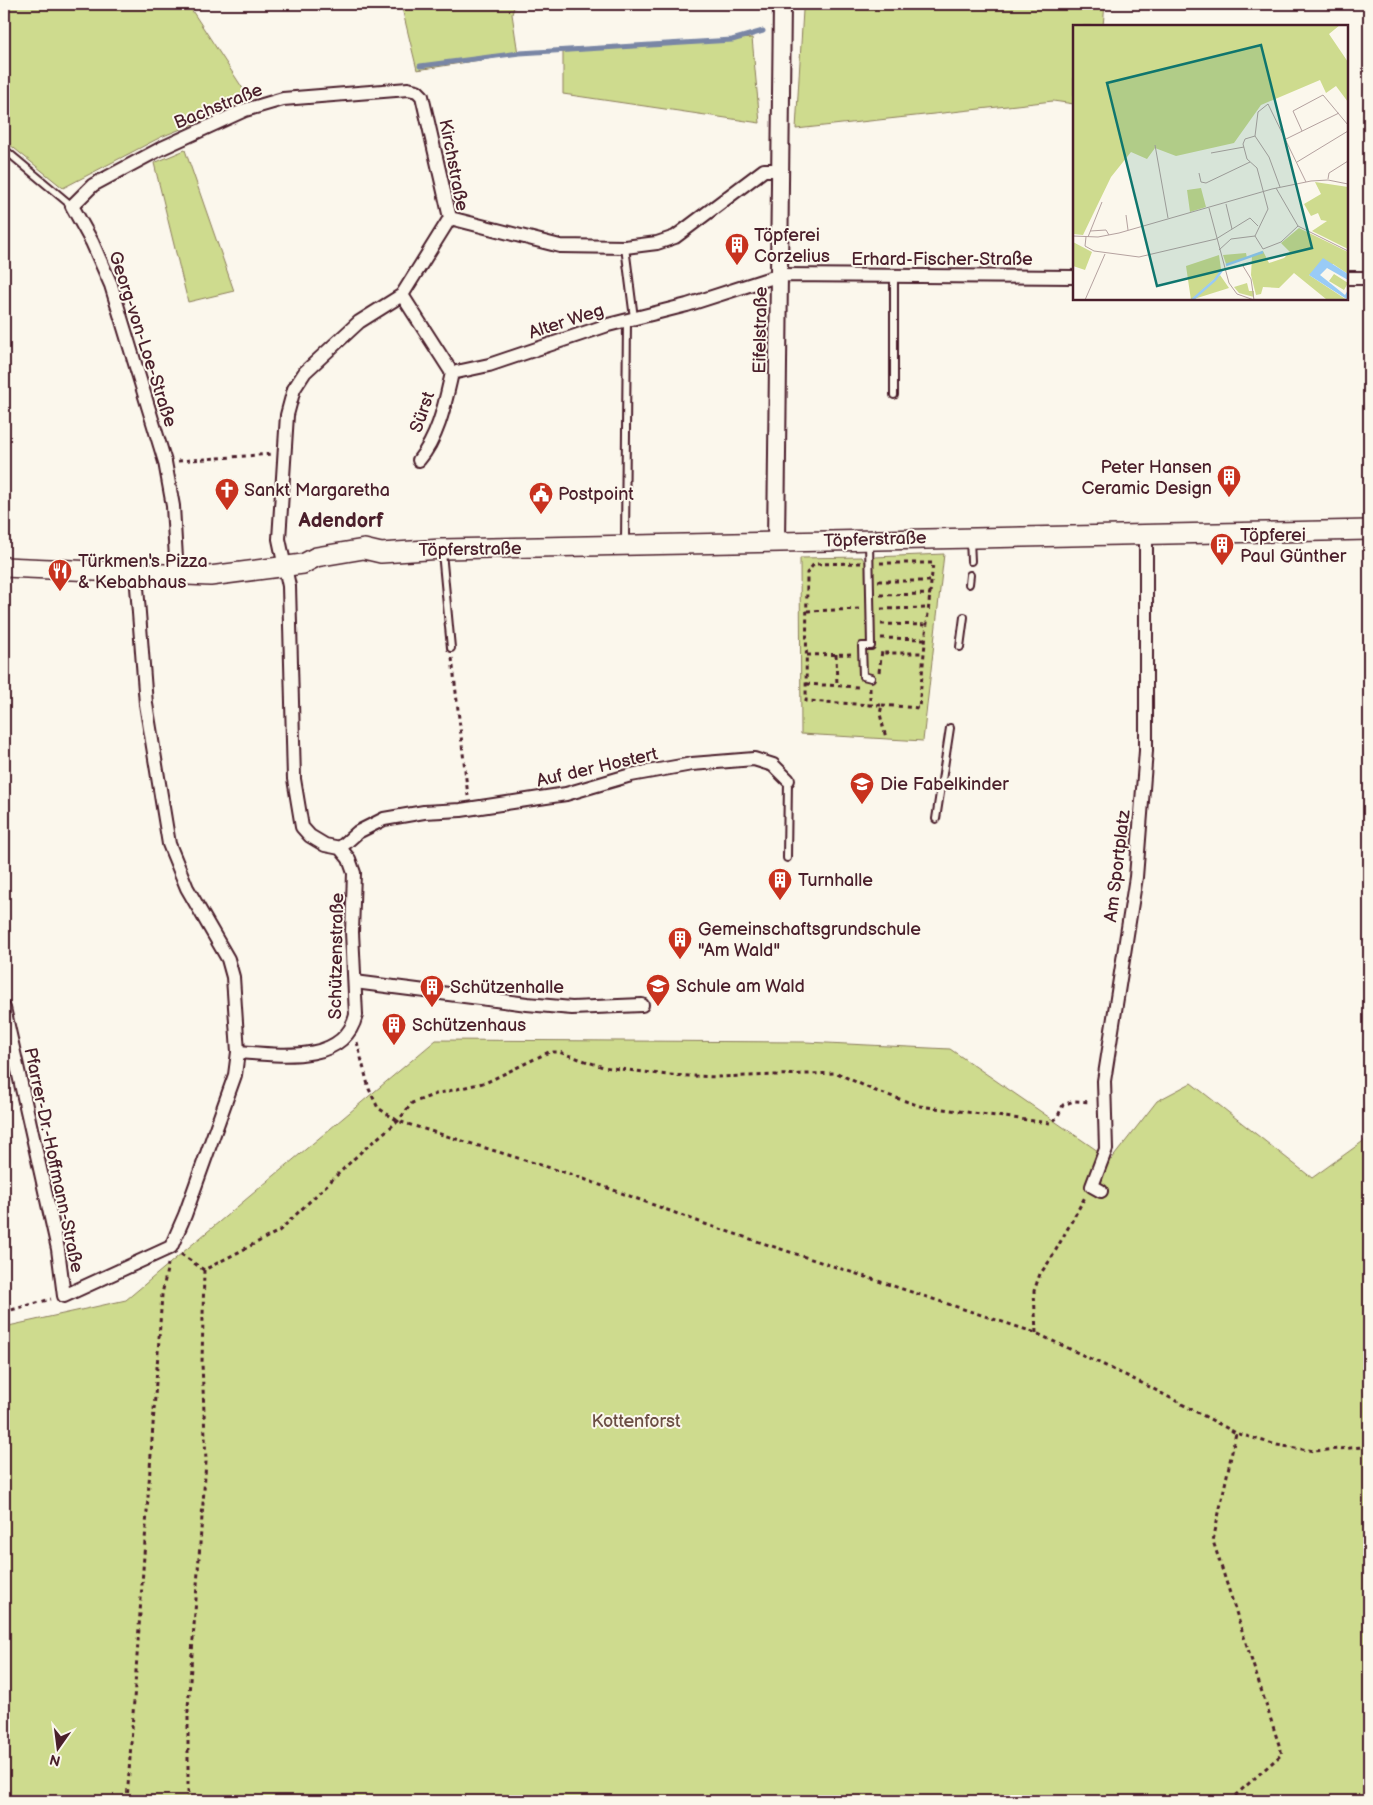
<svg xmlns="http://www.w3.org/2000/svg" width="1373" height="1805" font-family="'Balsamiq Sans',sans-serif">
	<style>
		.green { fill: #cedb8e; stroke: #8c7d5c }
		.lines { fill: none; stroke-linecap: round; stroke-linejoin: round }
		.stream { stroke: #7986a5; stroke-width: 5 }
		.service-casing { stroke: #4a1f2b; stroke-width: 10 }
		.minor-casing { stroke: #4a1f2b; stroke-width: 16 }
		.tertiary-casing { stroke: #4a1f2b; stroke-width: 20 }
		.secondary-casing { stroke: #4a1f2b; stroke-width: 22 }
		.path { stroke: #4a1f2b; stroke-width: 3; stroke-dasharray: 4 4; stroke-linecap: butt }
		.service { stroke: #fbf7ec; stroke-width: 6 }
		.minor { stroke: #fbf7ec; stroke-width: 12 }
		.tertiary { stroke: #fbf7ec; stroke-width: 16 }
		.secondary { stroke: #fbf7ec; stroke-width: 19 }
		.labels { text-anchor: middle; stroke-width: 4; stroke-linejoin: round; paint-order: stroke }
		.street-label { font-size: 18px; fill: #4a1f2b; stroke: #fbf7ec }
		.poi-label { font-size: 18px; fill: #4a1f2b; stroke: #fbf7ec; text-anchor: start }
		.park-label { font-size: 18px; fill: #6b4e44; stroke: #fbf7ec }
		.quarter-label { font-size: 20px; font-weight: bold; fill: #4a1f2b; stroke: #fbf7ec }
		.inset-river { fill: none; stroke: #99cbf6; stroke-width: 2.5 }
		.inset-road { fill: none; stroke: #b4a19f; stroke-width: 1 }
		.view { fill: #0f766e; fill-opacity: 0.15; stroke: #0f766e; stroke-width: 2.5 }
		.inset-edge { fill: none; stroke: #4a1f2b; stroke-width: 2.5 }
	</style>
	<rect width="100%" height="100%" fill="#fbf7ec"/>
	<filter id="ink" filterUnits="userSpaceOnUse"><feTurbulence type="fractalNoise" baseFrequency=".02" numOctaves="2"/><feDisplacementMap in="SourceGraphic" scale="10" xChannelSelector="R" yChannelSelector="G"/><feConvolveMatrix kernelMatrix="1 2 1 2 8 2 1 2 1" color-interpolation-filters="sRGB"/></filter>
	<g filter="url(#ink)">
		<g class="green">
			<polygon points="4,4 198,4 191,9 251,101 161,137 63,188 4,140"/>
			<polygon points="401,4 515,4 512,14 518,54 417,70"/>
			<polygon points="809,4 1105,4 1103,26 1074,26 1074,104 1053,101 796,129 803,10"/>
			<polygon points="752,38 760,123 563,94 563,52"/>
			<polygon points="185,150 234,291 188,302 154,163"/>
			<polygon points="944,554 923,741 801,734 800,558 862,557 864,561 873,561 875,557"/>
			<polygon points="436,1040 806,1042 950,1049 1111,1160 1157,1101 1191,1083 1312,1178 1369,1137 1369,1801 4,1801 4,1327 126,1300"/>
		</g>
		<g class="lines">
			<polyline class="stream" points="420,66 520,53 732,40 763,31"/>
			<defs>
				<g id="service">
					<polyline points="4,149 72,206"/>
					<polyline points="625,247 634,318"/>
					<polyline points="894,395 894,276"/>
					<polyline points="970,540 971,561"/>
					<polyline points="625,542 627,320"/>
					<polyline points="869,542 871,646 862,646 863,676 871,678"/>
					<polyline points="442,552 451,648"/>
					<polyline points="969,584 970,575"/>
					<polyline points="960,647 964,617"/>
					<polyline points="936,819 950,728"/>
					<polyline points="787,858 788,780"/>
				</g>
				<g id="minor">
					<polyline points="450,218 560,246 625,247 657,243 675,237 764,170 781,170"/>
					<polyline points="1347,278 1369,278"/>
					<polyline points="402,295 452,373 489,365 608,325 687,305 780,275 1074,277"/>
					<path d="M419,460C439,436 445,403 452,373"/>
					<path d="M177,576L173,506L165,462L111,285L92,242L72,206L93,185L162,148L245,110L283,99L408,89L417,91L422,96L450,218L402,295L359,322L305,372L294,389L287,415L279,539L289,586L294,779L302,827L310,836L325,845L340,848L349,859L354,873L352,932L356,1015C344,1065 278,1055 238,1052"/>
					<polyline points="340,848 358,832 384,819 424,812 461,810 566,794 631,775 692,764 754,759 773,765 788,780"/>
					<polyline points="355,982 527,1004 572,1008 642,1005"/>
					<polyline points="4,1008 58,1249 64,1296 171,1247 185,1215 235,1075 238,1052 233,977 228,959 187,888 169,844 146,704 136,574"/>
					<polyline points="1101,1191 1092,1186 1106,1149 1104,1081 1136,877 1146,751 1146,535"/>
				</g>
				<polyline id="tertiary" points="776,543 782,4"/>
				<polyline id="secondary" points="4,567 210,576 303,564 316,557 364,549 381,553 442,549 1369,530"/>
			</defs>
			<use href="#service" class="service-casing"/>
			<use href="#minor" class="minor-casing"/>
			<use href="#tertiary" class="tertiary-casing"/>
			<use href="#secondary" class="secondary-casing"/>
			<g class="path">
				<polyline points="178,461 272,454"/>
				<polyline points="861,563 814,564 807,573 806,701 870,705"/>
				<polyline points="880,563 933,563 924,653"/>
				<polyline points="878,581 933,581"/>
				<polyline points="880,595 931,594"/>
				<polyline points="881,609 930,608"/>
				<polyline points="807,611 862,609"/>
				<polyline points="881,624 928,625"/>
				<polyline points="881,638 926,639"/>
				<polyline points="836,654 837,686"/>
				<polyline points="807,655 853,654"/>
				<polyline points="452,658 468,796"/>
				<polyline points="879,672 882,651"/>
				<polyline points="806,684 860,687"/>
				<polyline points="870,688 870,705 882,705 880,714 886,738"/>
				<polyline points="882,705 919,708 924,653 883,653"/>
				<polyline points="357,1042 369,1089 378,1108 398,1121 573,1175 705,1224 1036,1333 1146,1385 1236,1433 1277,1445 1314,1451 1362,1447 1369,1443"/>
				<polyline points="181,1254 204,1270 279,1231 362,1151 398,1121 412,1103 436,1094 487,1082 549,1052 559,1052 603,1067 668,1075 717,1077 837,1073 873,1090 920,1106 1050,1123 1057,1118 1063,1105 1074,1101 1091,1102"/>
				<polyline points="4,1312 51,1299"/>
				<polyline points="1036,1333 1034,1291 1040,1274 1051,1259 1085,1197"/>
				<polyline points="127,1801 162,1295 168,1264"/>
				<polyline points="188,1801 188,1708 206,1462 202,1363 204,1270"/>
				<polyline points="1229,1801 1282,1754 1213,1541 1236,1433"/>
			</g>
			<use href="#service" class="service"/>
			<use href="#minor" class="minor"/>
			<use href="#tertiary" class="tertiary"/>
			<use href="#secondary" class="secondary"/>
		</g>
	</g>
	<defs>
		<symbol id="building-pin" viewBox="-11 -11 22 30"><path d="M0 17L-7.5 6A9.5 9.5 0 1 1 7.5 6Z" fill="#c8321e" stroke="#fbf7ec"/><path d="M-4-6H4V6H1V3H-1V6H-4ZM-2.5-4.3h1.7v1.8h-1.7ZM.8-4.3h1.7v1.8H.8ZM-2.5-1h1.7V.8h-1.7ZM.8-1h1.7V.8H.8Z" fill="#fff"/></symbol>
		<symbol id="church-pin" viewBox="-11 -11 22 30"><path d="M0 17L-7.5 6A9.5 9.5 0 1 1 7.5 6Z" fill="#c8321e" stroke="#fbf7ec"/><path d="M-1.2-6h2.4v3.5h3.3v2.4h-3.3V6h-2.4V-.1h-3.3v-2.4h3.3Z" fill="#fff"/></symbol>
		<symbol id="civic-pin" viewBox="-11 -11 22 30"><path d="M0 17L-7.5 6A9.5 9.5 0 1 1 7.5 6Z" fill="#c8321e" stroke="#fbf7ec"/><path d="M-.6-6.5H3V-4.5H.6V-3L4-1V1h2V6H-6V1h2V-1L-.6-3ZM-1.2 2.5V6h2.4V2.5Z" fill="#fff"/></symbol>
		<symbol id="restaurant-pin" viewBox="-11 -11 22 30"><path d="M0 17L-7.5 6A9.5 9.5 0 1 1 7.5 6Z" fill="#c8321e" stroke="#fbf7ec"/><path d="M-5-6h1v4h1v-4h1v4h1v-4h1v5L-1.5 .5V6h-2V.5L-5-1ZM5-6V6H3V1.5H1.5Q1.5-4 5-6Z" fill="#fff"/></symbol>
		<symbol id="school-pin" viewBox="-11 -11 22 30"><path d="M0 17L-7.5 6A9.5 9.5 0 1 1 7.5 6Z" fill="#c8321e" stroke="#fbf7ec"/><path d="M0-5L7-2L0 1L-7-2ZM-4 1L0 2.5L4 1V4Q0 6-4 4Z" fill="#fff"/></symbol>
	</defs>
	<g fill-rule="evenodd">
		<use href="#building-pin" x="723" y="231" width="28" height="38"/>
		<use href="#building-pin" x="1215" y="463" width="28" height="38"/>
		<use href="#church-pin" x="213" y="476" width="28" height="38"/>
		<use href="#civic-pin" x="527" y="480" width="28" height="38"/>
		<use href="#building-pin" x="1208" y="531" width="28" height="38"/>
		<use href="#restaurant-pin" x="46" y="557" width="28" height="38"/>
		<use href="#school-pin" x="848" y="770" width="28" height="38"/>
		<use href="#building-pin" x="766" y="866" width="28" height="38"/>
		<use href="#building-pin" x="666" y="925" width="28" height="38"/>
		<use href="#school-pin" x="644" y="972" width="28" height="38"/>
		<use href="#building-pin" x="418" y="973" width="28" height="38"/>
		<use href="#building-pin" x="380" y="1011" width="28" height="38"/>
	</g>
	<g class="labels">
		<g class="street-label">
			<text transform="translate(218 106) rotate(-22)" y="6">Bachstraße</text>
			<text transform="translate(454 165) rotate(79)" y="6">Kirchstraße</text>
			<text x="942" y="265">Erhard-Fischer-Straße</text>
			<text transform="translate(566 321) rotate(-18)" y="6">Alter Weg</text>
			<text transform="translate(760 330) rotate(-89)" y="6">Eifelstraße</text>
			<text transform="translate(143 339) rotate(72)" y="6">Georg-von-Loe-Straße</text>
			<text transform="translate(422 412) rotate(-71)" y="6">Sürst</text>
			<text transform="translate(875 539) rotate(-2)" y="6">Töpferstraße</text>
			<text transform="translate(470 549) rotate(-1)" y="6">Töpferstraße</text>
			<text transform="translate(597 767) rotate(-13)" y="6">Auf der Hostert</text>
			<text transform="translate(1117 866) rotate(-83)" y="6">Am Sportplatz</text>
			<text transform="translate(336 956) rotate(-89)" y="6">Schützenstraße</text>
			<text transform="translate(54 1160) rotate(78)" y="6">Pfarrer-Dr.-Hoffmann-Straße</text>
		</g>
		<g class="poi-label">
			<text x="754" y="241">Töpferei<tspan x="754" dy="21">Corzelius</tspan></text>
			<text x="1212" y="473" text-anchor="end">Peter Hansen<tspan x="1212" dy="21">Ceramic Design</tspan></text>
			<text x="244" y="496">Sankt Margaretha</text>
			<text x="558" y="500">Postpoint</text>
			<text x="1240" y="541">Töpferei<tspan x="1240" dy="21">Paul Günther</tspan></text>
			<text x="78" y="567">Türkmen's Pizza<tspan x="78" dy="21">&amp; Kebabhaus</tspan></text>
			<text x="880" y="790">Die Fabelkinder</text>
			<text x="798" y="886">Turnhalle</text>
			<text x="698" y="935">Gemeinschaftsgrundschule<tspan x="698" dy="21">"Am Wald"</tspan></text>
			<text x="676" y="992">Schule am Wald</text>
			<text x="450" y="993">Schützenhalle</text>
			<text x="412" y="1031">Schützenhaus</text>
		</g>
		<g class="park-label">
			<text x="636" y="1427">Kottenforst</text>
		</g>
		<g class="quarter-label">
			<text x="341" y="527">Adendorf</text>
		</g>
	</g>
	<g transform="translate(1073 25)">
		<rect width="275" height="275" fill="#fbf7ec"/>
		<path d="M0,0H267L256,9L275,37V77L263,61L253,68L247,55L188,80L161,118L103,131L82,123L74,134L58,127L38,152L10,210L0,209ZM242,157L275,162V224L239,206L254,196L248,195L245,188L238,191L231,179L248,169ZM128,163L133,182L117,187L114,165ZM226,203L275,227V249L260,239L236,250L274,275L253,274L221,248L206,263L190,262L188,269L183,270L178,250L179,231L190,226L196,238L211,233L217,227L208,218ZM0,217L19,227L12,245L0,241ZM173,228L174,233L153,239L150,230ZM146,230L148,244L145,251L118,275L113,241ZM261,249L275,258L271,265L256,256ZM147,250L156,263L121,274L145,252ZM174,258L176,266H181V272L166,268L161,262Z" fill="#cedb8e"/>
		<path d="M250,233L275,249V255L254,243L247,250L272,270L275,265V275L236,250Z" fill="#99cbf6"/>
		<path class="inset-river" d="M153,240L190,227M119,275L142,255L149,245"/>
		<path class="inset-road" d="M229,106L220,86L250,70L275,100M182,111L172,114L170,119L174,134L184,143L195,184L182,211L190,224L208,217L225,201M213,114L266,88M82,120L95,193M138,128L171,122M224,137L275,106M126,148L128,157L133,158L177,137M255,154L256,148L275,136M207,162L196,132L182,111L185,87L195,79L233,157M203,163L225,201L275,226M153,179L159,204M136,183L156,258L164,269L181,275M53,190L55,205M17,206L33,205L36,210M0,211L25,212L46,208L199,164L238,156L255,155L275,159M13,212L12,221L21,226L66,232L143,214L177,193L185,201M15,212L29,177M146,225L158,214L182,211M170,241L178,254L181,275M12,275L32,229"/>
		<path class="view" d="M188,20L239,223L84,261L34,58Z"/>
		<rect width="275" height="275" class="inset-edge"/>
	</g>
	<rect width="1373" height="1805" fill="none" stroke="#fbf7ec" stroke-width="20"/>
	<rect x="10" y="10" width="1353" height="1785" fill="none" stroke="#4a1f2b" stroke-width="2" filter="url(#ink)"/>
	<g transform="translate(58 1748) rotate(194)" stroke="#fbf7ec" stroke-width="4" paint-order="stroke">
	<path d="M0-4L9 19L0 12L-9 19Z" fill="#4a1f2b"/>
	<text y="-8" font-size="14" font-weight="bold" text-anchor="middle" fill="#4a1f2b">N</text>
	</g>
</svg>
